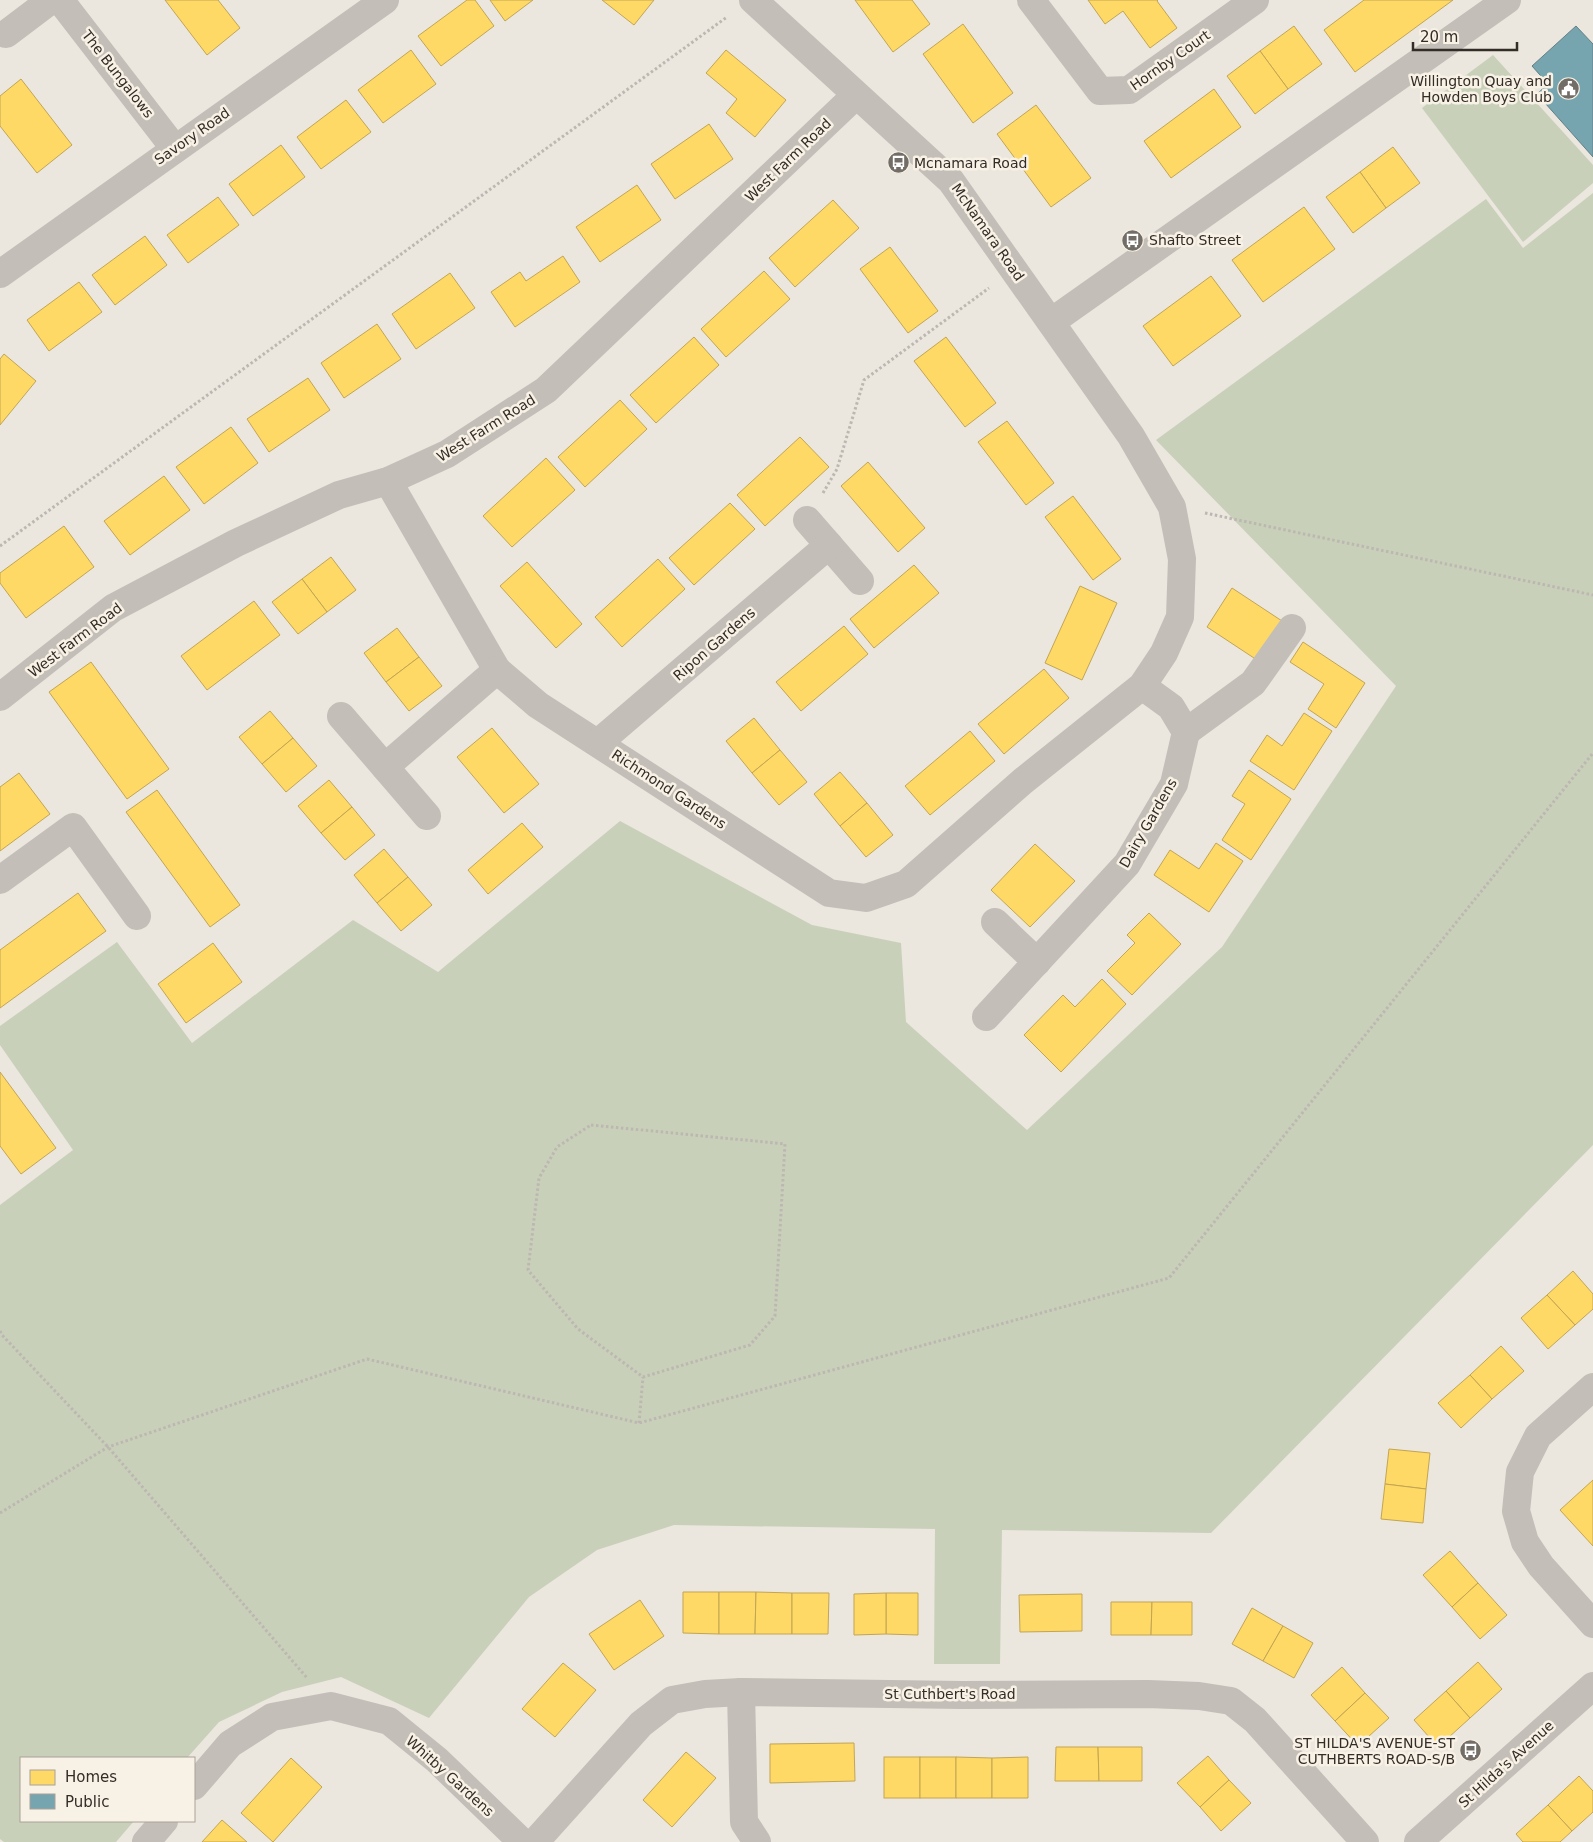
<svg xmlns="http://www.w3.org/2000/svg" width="1593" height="1842" font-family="'DejaVu Sans',sans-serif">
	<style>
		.green { fill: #c9d0b9 }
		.homes { fill: #ffd966; stroke: #c2a553 }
		.public { fill: #76a5af; stroke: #628186 }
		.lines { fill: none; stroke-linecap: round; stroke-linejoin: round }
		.path { stroke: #bcb7b1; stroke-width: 3; stroke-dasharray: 2.5 2.5; stroke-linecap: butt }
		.minor { stroke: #c3beb8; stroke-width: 28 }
		.labels { text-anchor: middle; stroke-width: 5; stroke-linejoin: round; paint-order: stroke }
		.street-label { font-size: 14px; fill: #332c27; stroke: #f8f1e5 }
		.poi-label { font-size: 14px; fill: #332c27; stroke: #f8f1e5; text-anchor: end }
	</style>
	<rect width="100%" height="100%" fill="#ebe6de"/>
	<g class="green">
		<polygon points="1493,55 1593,165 1593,183 1523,242 1422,108"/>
		<polygon points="1593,193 1593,1145 1211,1533 1002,1530 1000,1664 934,1664 935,1529 674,1525 597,1550 529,1597 429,1718 341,1677 282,1692 219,1722 187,1758 21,1758 21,1821 134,1821 116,1842 4,1842 0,1839 0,1205 73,1150 0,1045 0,1026 117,942 192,1043 353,920 438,972 620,821 812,925 901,943 906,1022 1027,1130 1222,947 1396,686 1156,440 1486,199 1523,248"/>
	</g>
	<g class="homes">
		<polygon points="165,0 218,0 240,28 207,55"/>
		<polygon points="467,0 475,0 494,26 441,66 418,36"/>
		<polygon points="490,0 533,0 505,21"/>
		<polygon points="602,0 654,0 634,25"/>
		<polygon points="855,0 912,0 930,24 893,52"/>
		<polygon points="1088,0 1158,0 1157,1 1177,28 1150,48 1123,11 1105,24"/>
		<polygon points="1364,0 1453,0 1355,72 1324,30"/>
		<polygon points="963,24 1013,93 973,123 923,54"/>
		<polygon points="1294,26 1322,64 1288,89 1260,51"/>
		<polygon points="411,50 436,84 383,123 358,90"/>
		<polygon points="726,50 786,100 755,137 726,113 737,99 706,73"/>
		<polygon points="1260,51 1288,89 1255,114 1227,76"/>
		<polygon points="21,79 72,145 37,173 0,126 0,96"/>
		<polygon points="1214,89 1241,127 1171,178 1144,141"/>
		<polygon points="346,100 371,132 321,169 297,137"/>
		<polygon points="1036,105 1091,178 1051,207 997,134"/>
		<polygon points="709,124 733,159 675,199 651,164"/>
		<polygon points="281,145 305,177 253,216 229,184"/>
		<polygon points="1393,147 1420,183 1386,208 1360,172"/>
		<polygon points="1360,172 1386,208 1353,233 1326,197"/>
		<polygon points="637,185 661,220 600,262 576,227"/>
		<polygon points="218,197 239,225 188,263 167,235"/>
		<polygon points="833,200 859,228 795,287 769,258"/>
		<polygon points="1304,207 1335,249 1263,302 1232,260"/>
		<polygon points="145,236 167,265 115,305 92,275"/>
		<polygon points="890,247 938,311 908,333 860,269"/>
		<polygon points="563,256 580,282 515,327 491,292 520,272 526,281"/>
		<polygon points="764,271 790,299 726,357 701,329"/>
		<polygon points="450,273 475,308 416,349 392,314"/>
		<polygon points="1211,276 1241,316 1173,366 1143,326"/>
		<polygon points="79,282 102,312 49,351 27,320"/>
		<polygon points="377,324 401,359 344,398 321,363"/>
		<polygon points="694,337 719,365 656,423 630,395"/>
		<polygon points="946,337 996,403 965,427 914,361"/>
		<polygon points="4,354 36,381 0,425 0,359"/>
		<polygon points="308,378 330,410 269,452 247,419"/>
		<polygon points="620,400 647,429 585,487 558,457"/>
		<polygon points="1007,421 1054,483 1026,505 978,442"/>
		<polygon points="231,427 258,463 204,504 176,467"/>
		<polygon points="800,437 829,467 765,526 737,495"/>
		<polygon points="546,458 575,490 512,547 483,516"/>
		<polygon points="868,462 925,528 898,552 841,486"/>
		<polygon points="164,476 190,510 130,555 104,521"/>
		<polygon points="1073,496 1121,559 1093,580 1045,517"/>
		<polygon points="730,503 755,529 694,585 669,558"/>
		<polygon points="64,526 94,567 26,618 0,583 0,573"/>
		<polygon points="331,557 356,590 327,612 302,579"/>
		<polygon points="658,559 685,589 622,647 595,617"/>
		<polygon points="527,562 582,624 556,648 500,586"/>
		<polygon points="914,565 939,593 874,648 850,619"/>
		<polygon points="302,579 327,612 298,634 272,602"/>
		<polygon points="1080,586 1117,603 1082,680 1045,663"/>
		<polygon points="1232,588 1282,621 1257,660 1207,627"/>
		<polygon points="254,601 280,635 207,690 181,656"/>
		<polygon points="844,626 868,654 801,711 776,682"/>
		<polygon points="397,628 419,657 386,682 364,653"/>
		<polygon points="1303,642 1365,683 1336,728 1308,709 1324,684 1290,662"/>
		<polygon points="419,657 442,686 409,711 386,682"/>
		<polygon points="91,662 169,769 127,799 49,692"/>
		<polygon points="1044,669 1069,698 1004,754 978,724"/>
		<polygon points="270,711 293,738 262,764 239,737"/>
		<polygon points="1304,713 1332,731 1294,790 1250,761 1267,735 1282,746"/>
		<polygon points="754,718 780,750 752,773 726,741"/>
		<polygon points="492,728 539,784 504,813 457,757"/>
		<polygon points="970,731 995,761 930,815 905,786"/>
		<polygon points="293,738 317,766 286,792 262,764"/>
		<polygon points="780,750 807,782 779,805 752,773"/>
		<polygon points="1249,770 1291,799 1251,860 1222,840 1245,804 1232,796"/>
		<polygon points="840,772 867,803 840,826 814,794"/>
		<polygon points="19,773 50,814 0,851 0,787"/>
		<polygon points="329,780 352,807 321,833 298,806"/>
		<polygon points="157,790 240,905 210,927 126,812"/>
		<polygon points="867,803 893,835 866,857 840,826"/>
		<polygon points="352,807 375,835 345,860 321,833"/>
		<polygon points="522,823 543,847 488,894 468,870"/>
		<polygon points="1216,843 1243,861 1209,912 1154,875 1170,850 1199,869"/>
		<polygon points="1035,844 1075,881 1030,927 991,890"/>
		<polygon points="384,849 408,877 377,903 354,875"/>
		<polygon points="408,877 432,905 401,931 377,903"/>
		<polygon points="78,893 106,931 0,1008 0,950"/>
		<polygon points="1149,913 1181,944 1132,995 1107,971 1135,943 1127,935"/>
		<polygon points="213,943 242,982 186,1023 158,984"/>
		<polygon points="1102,979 1126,1004 1061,1072 1024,1035 1063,995 1075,1007"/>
		<polygon points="0,1072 56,1148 21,1174 0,1146"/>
		<polygon points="1573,1271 1593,1294 1593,1309 1575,1325 1547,1295"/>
		<polygon points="1547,1295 1575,1325 1548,1349 1521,1318"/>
		<polygon points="1501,1346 1524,1371 1492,1399 1470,1375"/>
		<polygon points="1470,1375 1492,1399 1461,1428 1438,1403"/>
		<polygon points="1389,1449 1430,1453 1426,1489 1385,1484"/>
		<polygon points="1593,1480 1593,1546 1560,1510"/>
		<polygon points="1385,1484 1426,1489 1423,1523 1381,1519"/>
		<polygon points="1450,1551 1478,1583 1452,1607 1423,1575"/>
		<polygon points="1478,1583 1507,1615 1480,1639 1452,1607"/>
		<polygon points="683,1592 719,1592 719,1634 683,1633"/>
		<polygon points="719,1592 756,1592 755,1634 719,1634"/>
		<polygon points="756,1592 792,1593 792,1634 755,1634"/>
		<polygon points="792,1593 829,1593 828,1634 792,1634"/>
		<polygon points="886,1593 918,1593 918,1635 886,1634"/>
		<polygon points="886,1593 886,1634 854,1635 854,1594"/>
		<polygon points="1082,1594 1082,1631 1020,1632 1019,1595"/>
		<polygon points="640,1600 664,1636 614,1670 589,1634"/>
		<polygon points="1111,1602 1152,1602 1151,1635 1111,1635"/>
		<polygon points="1152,1602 1192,1602 1192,1635 1151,1635"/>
		<polygon points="1252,1608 1283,1626 1263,1661 1232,1644"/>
		<polygon points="1283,1626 1313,1643 1294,1678 1263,1661"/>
		<polygon points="1478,1662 1502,1689 1470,1718 1446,1691"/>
		<polygon points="563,1663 596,1690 555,1737 522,1709"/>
		<polygon points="1342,1667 1365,1693 1335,1721 1311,1695"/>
		<polygon points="1446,1691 1470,1718 1438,1747 1414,1720"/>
		<polygon points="1365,1693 1389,1718 1358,1746 1335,1721"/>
		<polygon points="854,1743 855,1781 770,1783 770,1744"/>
		<polygon points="1056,1747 1098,1747 1099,1781 1055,1781"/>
		<polygon points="1098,1747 1142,1747 1142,1781 1099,1781"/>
		<polygon points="686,1752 716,1778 672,1827 643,1800"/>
		<polygon points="1208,1756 1229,1780 1200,1807 1177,1783"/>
		<rect x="884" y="1757" width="36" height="41"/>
		<rect x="920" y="1757" width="36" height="41"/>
		<polygon points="956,1757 992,1758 992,1798 956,1798"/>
		<polygon points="1028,1757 1028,1798 992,1798 992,1758"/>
		<polygon points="291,1758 322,1787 273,1842 241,1813"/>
		<polygon points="1579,1776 1593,1791 1593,1812 1572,1831 1548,1805"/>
		<polygon points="1229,1780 1251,1803 1221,1831 1200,1807"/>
		<polygon points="1548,1805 1572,1831 1560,1842 1523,1842 1516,1834"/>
		<polygon points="222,1820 247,1842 202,1842"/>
	</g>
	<polygon class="public" points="1576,26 1593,44 1593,157 1537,94 1548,84 1532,66"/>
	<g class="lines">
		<g class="path">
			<polyline points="823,493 837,469 864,380 989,288"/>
			<polyline points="1205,513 1593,595"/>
			<polyline points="0,546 727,17"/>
			<polygon points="591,1125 785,1144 775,1316 750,1345 643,1377 578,1329 528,1270 539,1178 557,1147"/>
			<polyline points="0,1331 2,1335 108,1447 308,1679"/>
			<polyline points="639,1423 643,1377"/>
			<polyline points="0,1513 108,1447 367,1359 639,1423 1169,1278 1593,753"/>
		</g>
		<g class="minor">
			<polyline points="60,0 175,149"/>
			<polyline points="1031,0 1100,91 1129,90 1255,0"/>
			<polyline points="6,34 51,0"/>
			<polyline points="0,274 385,0"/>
			<polyline points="1051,322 1507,0"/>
			<polyline points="388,481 497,670 538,705 829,893 866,898 906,884 1023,781 1142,686 1164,653 1180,617 1182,559 1172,507 1131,436 951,181 753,0"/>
			<polyline points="807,520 860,581"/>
			<polyline points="0,697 113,608 236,543 339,495 388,481 447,454 546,390 856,95"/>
			<polyline points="341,716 427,816"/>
			<polyline points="1186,732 1253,683 1292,628"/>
			<polyline points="598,743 829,545"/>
			<polyline points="385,767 497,670"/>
			<polyline points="0,880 73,827 137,916"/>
			<polyline points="995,922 1037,962"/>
			<polyline points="986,1017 1127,864 1174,784 1186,732 1171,707 1142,686"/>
			<polyline points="1593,1387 1538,1436 1520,1472 1516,1511 1525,1542 1541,1566 1593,1624"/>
			<polyline points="741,1692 744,1822 757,1842"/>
			<polyline points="194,1786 230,1744 272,1717 331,1706 389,1721 437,1760 522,1842"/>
			<polyline points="146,1842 164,1821"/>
			<polyline points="535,1842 641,1724 672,1700 705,1694 741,1692 962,1695 1148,1694 1199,1696 1231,1701 1255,1720 1365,1842"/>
			<polyline points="1418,1842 1593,1686"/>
		</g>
	</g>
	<defs>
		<symbol id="civic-disc" viewBox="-11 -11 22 22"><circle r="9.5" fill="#736d67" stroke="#f8f1e5"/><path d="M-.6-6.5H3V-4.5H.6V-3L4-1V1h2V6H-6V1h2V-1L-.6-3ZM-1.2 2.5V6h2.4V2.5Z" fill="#fff"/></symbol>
		<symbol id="bus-disc" viewBox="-11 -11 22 22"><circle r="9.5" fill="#736d67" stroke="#f8f1e5"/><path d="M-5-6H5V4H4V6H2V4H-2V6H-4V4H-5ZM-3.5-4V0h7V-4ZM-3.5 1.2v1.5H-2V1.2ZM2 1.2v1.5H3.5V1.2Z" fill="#fff"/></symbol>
	</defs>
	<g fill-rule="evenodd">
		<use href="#civic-disc" x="1556" y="76" width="25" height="25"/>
		<use href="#bus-disc" x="886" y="150" width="25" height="25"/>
		<use href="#bus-disc" x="1120" y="228" width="25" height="25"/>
		<use href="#bus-disc" x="1458" y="1738" width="25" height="25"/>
	</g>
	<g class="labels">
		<g class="street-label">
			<text transform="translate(1170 60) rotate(-35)" y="5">Hornby Court</text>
			<text transform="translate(118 74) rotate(52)" y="5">The Bungalows</text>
			<text transform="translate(192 136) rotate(-35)" y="5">Savory Road</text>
			<text transform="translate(788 160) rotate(-44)" y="5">West Farm Road</text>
			<text transform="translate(988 232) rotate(55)" y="5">McNamara Road</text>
			<text transform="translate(486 428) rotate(-32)" y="5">West Farm Road</text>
			<text transform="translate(75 640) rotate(-37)" y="5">West Farm Road</text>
			<text transform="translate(714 644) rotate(-41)" y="5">Ripon Gardens</text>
			<text transform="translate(669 789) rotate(33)" y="5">Richmond Gardens</text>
			<text transform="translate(1148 823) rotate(-60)" y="5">Dairy Gardens</text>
			<text x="950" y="1699">St Cuthbert's Road</text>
			<text transform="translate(1506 1764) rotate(-42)" y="5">St Hilda's Avenue</text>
			<text transform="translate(450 1776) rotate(42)" y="5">Whitby Gardens</text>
		</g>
		<g class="poi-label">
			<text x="1552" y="86">Willington Quay and<tspan x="1552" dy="16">Howden Boys Club</tspan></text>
			<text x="914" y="168" text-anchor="start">Mcnamara Road</text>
			<text x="1149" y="245" text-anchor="start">Shafto Street</text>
			<text x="1455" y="1748">ST HILDA'S AVENUE-ST<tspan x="1455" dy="16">CUTHBERTS ROAD-S/B</tspan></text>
		</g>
	</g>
	<rect x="20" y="1757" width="175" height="65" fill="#f8f1e5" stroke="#a9a299"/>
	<rect x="30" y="1770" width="25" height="15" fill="#ffd966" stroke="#a9a299"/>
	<text x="65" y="1782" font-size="15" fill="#332c27">Homes</text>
	<rect x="30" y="1794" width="25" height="15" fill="#76a5af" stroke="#a9a299"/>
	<text x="65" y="1807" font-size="15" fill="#332c27">Public</text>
	<path d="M1413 42v8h104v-8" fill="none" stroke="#332c27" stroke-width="2.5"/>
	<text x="1420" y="42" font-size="15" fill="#332c27" stroke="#f8f1e5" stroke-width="4" paint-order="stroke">20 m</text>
</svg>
